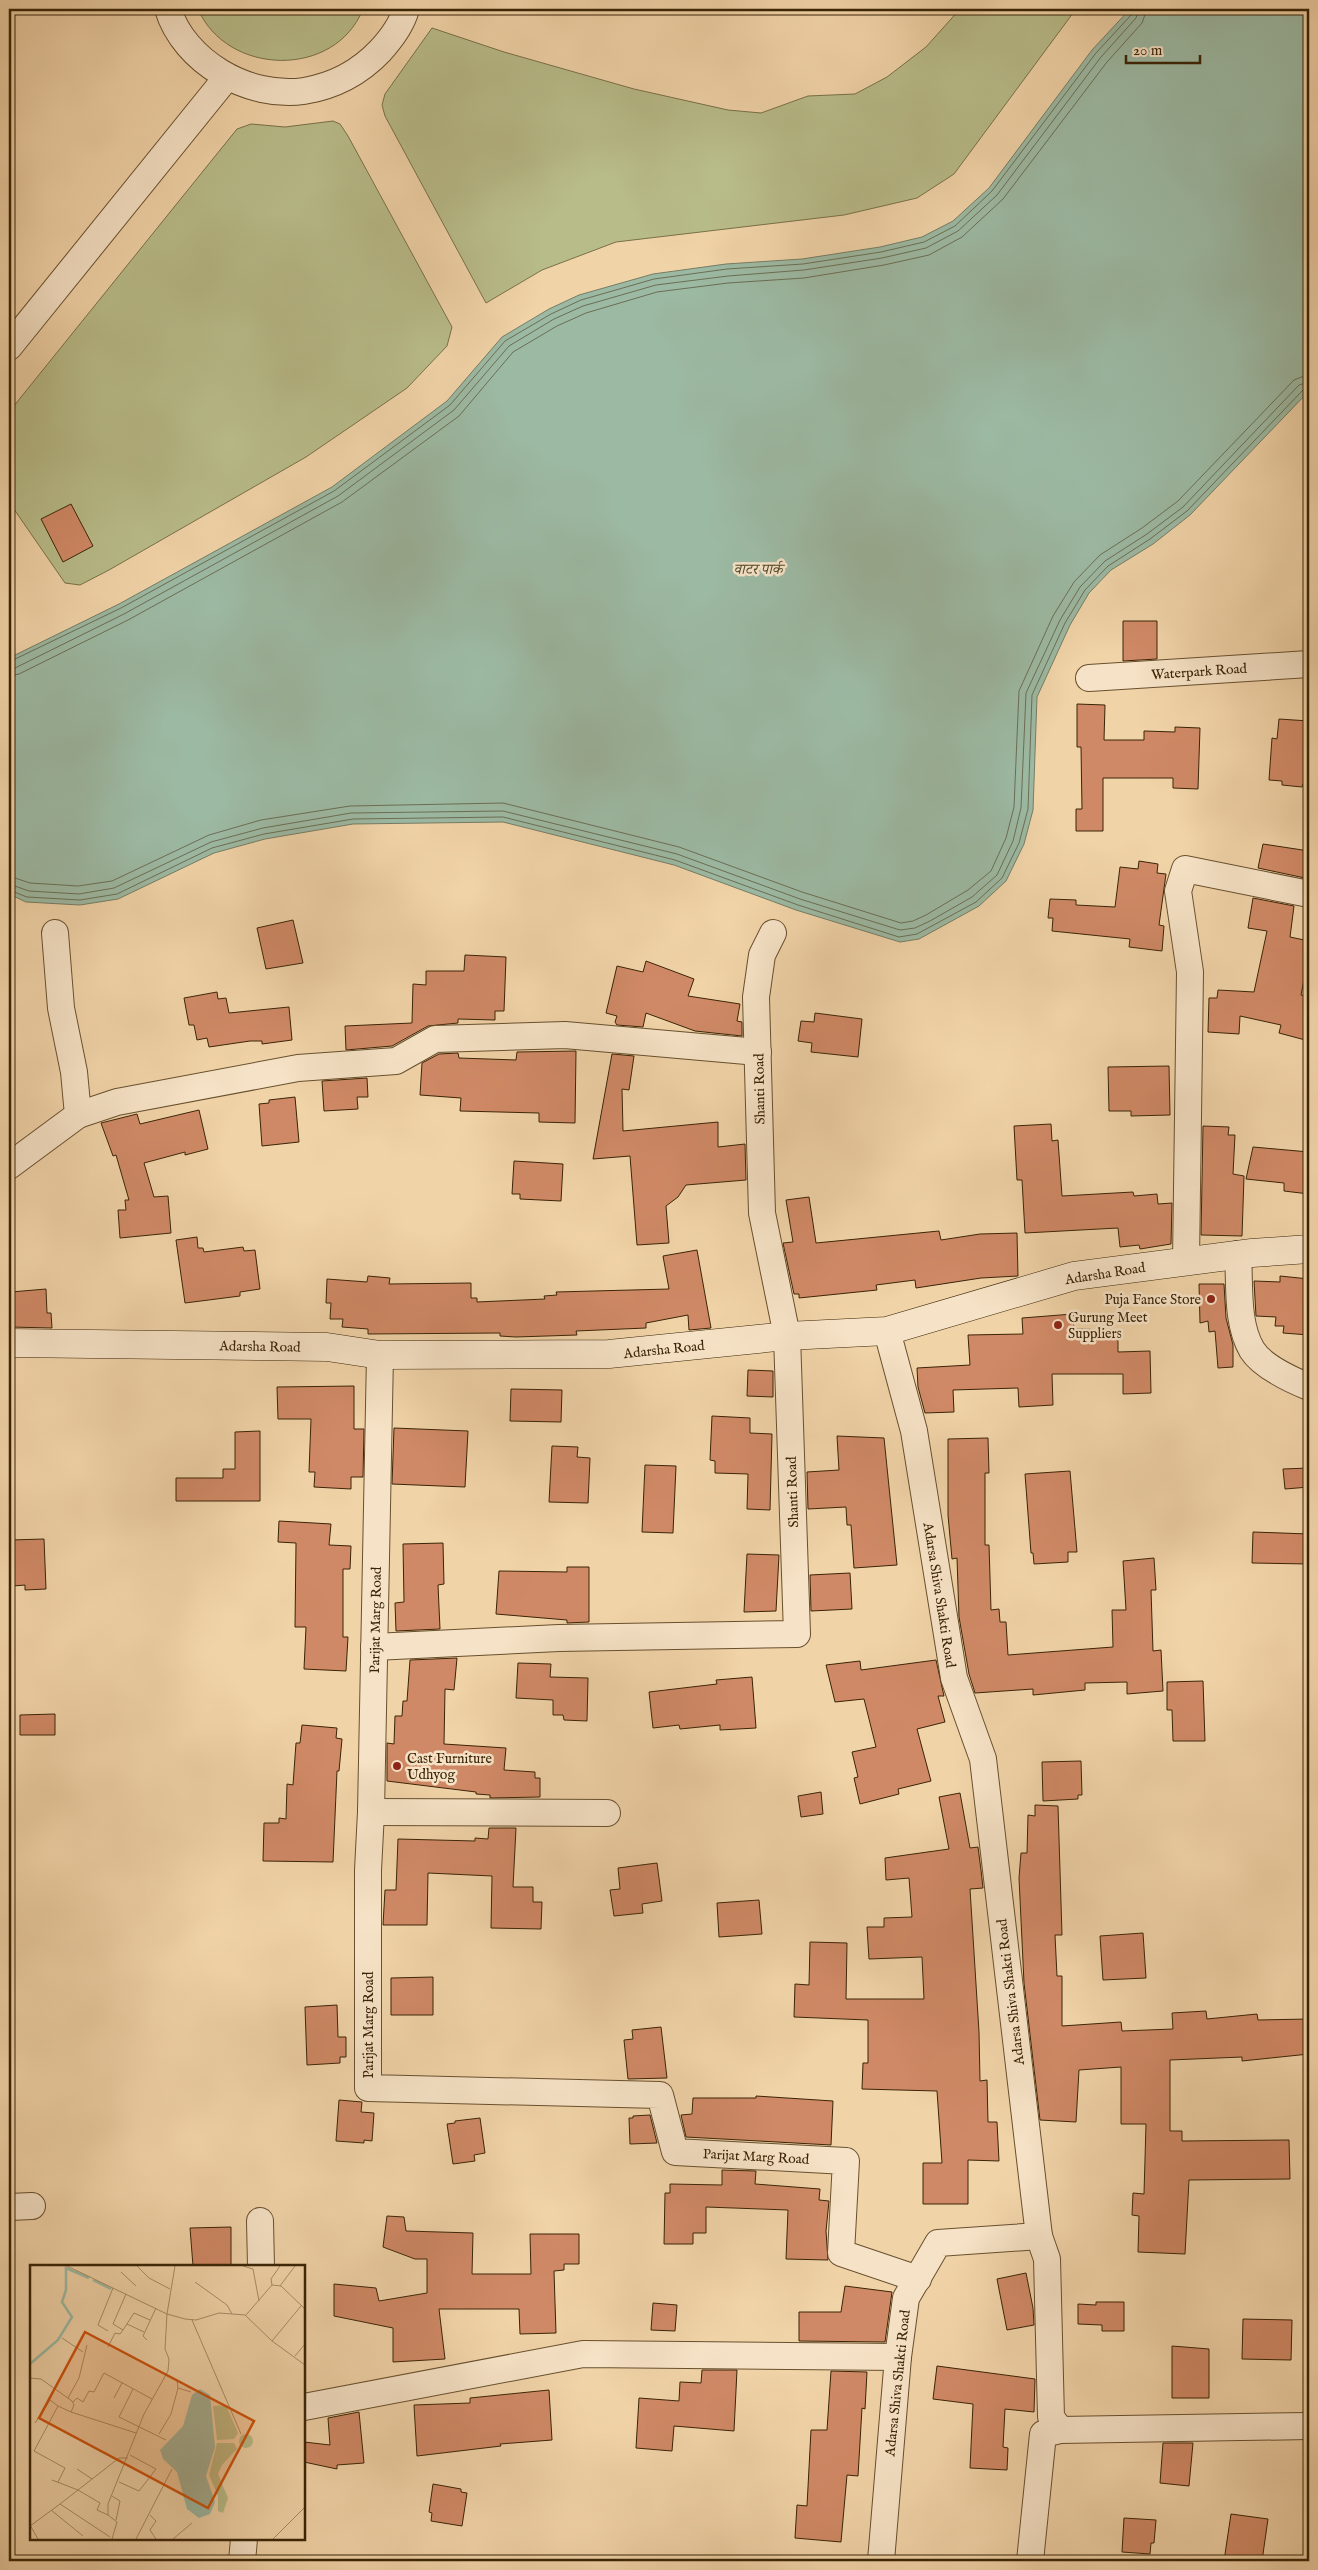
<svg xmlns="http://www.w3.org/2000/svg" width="1318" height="2570" font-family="'IM FELL English','Noto Serif Devanagari',serif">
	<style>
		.green { fill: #b8bc89; stroke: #797048 }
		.water { fill: #9cb9a3; stroke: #757d64 }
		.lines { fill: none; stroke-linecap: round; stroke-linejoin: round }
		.shore { stroke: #6b6e54; stroke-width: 1 }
		.building { fill: #d08966; stroke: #3a2406 }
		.street-casing { stroke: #68502e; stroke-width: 28 }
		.secondary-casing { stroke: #3a2406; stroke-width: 29 }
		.street { stroke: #f6e2c6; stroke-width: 26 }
		.secondary { stroke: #f6e2c6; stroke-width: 28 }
		.poi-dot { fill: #8f2418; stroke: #f6e2c6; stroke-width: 2 }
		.labels { text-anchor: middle; stroke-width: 5; stroke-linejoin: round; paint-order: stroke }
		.street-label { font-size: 14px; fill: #3a2406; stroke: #f6e2c6 }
		.poi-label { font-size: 14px; fill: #3a2406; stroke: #f6e2c6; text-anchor: start }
		.water-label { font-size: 15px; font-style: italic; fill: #52492d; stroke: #f6e2c6 }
		.inset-river { fill: none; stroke: #9cb9a3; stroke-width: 2.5 }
		.inset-road { fill: none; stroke: #a88d67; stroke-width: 1 }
		.view { fill: #ce510b; fill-opacity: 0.15; stroke: #ce510b; stroke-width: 2.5 }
		.inset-edge { fill: none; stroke: #3a2406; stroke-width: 2.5 }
	</style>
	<rect width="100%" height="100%" fill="#f1d3a8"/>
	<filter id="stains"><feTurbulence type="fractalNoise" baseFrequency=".004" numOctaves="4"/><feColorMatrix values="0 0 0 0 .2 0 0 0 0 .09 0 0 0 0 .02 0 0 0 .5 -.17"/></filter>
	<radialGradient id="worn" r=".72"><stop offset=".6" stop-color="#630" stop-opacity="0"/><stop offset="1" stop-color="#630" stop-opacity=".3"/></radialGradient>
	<g class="green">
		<path d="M198,9H363C335,79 227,76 198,9Z"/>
		<polygon points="960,9 1076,9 954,174 917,198 844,215 616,242 542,270 486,303 385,116 382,105 385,94 432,28 504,52 634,89 728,110 761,113 808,96 855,94 887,77 926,47"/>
		<polygon points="333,121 340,124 348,136 452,327 447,346 407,388 306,457 109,570 80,585 65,583 9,502 9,412 237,129 251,124 285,127"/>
	</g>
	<polygon class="water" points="1130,9 1309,9 1309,391 1190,515 1153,544 1111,570 1089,593 1070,625 1037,697 1033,810 1024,844 1006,881 979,906 919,939 900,942 796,910 674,865 503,822 353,824 265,839 214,853 118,899 80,905 26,902 9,894 9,658 119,604 332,487 447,401 502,337 549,309 579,295 653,274 726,264 802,259 880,247 922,237 953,221 989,188 1092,50"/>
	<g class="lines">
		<g class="shore">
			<polyline points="9,662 121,608 334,491 450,405 505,341 551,314 581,300 654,279 727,269 803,264 881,252 924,242 955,226 992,191 1096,53 1132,14 1133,9"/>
			<polyline points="9,669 15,668 124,614 338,496 454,410 509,346 554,319 583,306 656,285 728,276 804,270 882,258 926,248 958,231 997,195 1101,57 1136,18 1139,9"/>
			<polyline points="9,676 19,674 128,620 342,502 459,416 513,352 557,326 586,313 657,292 728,283 804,278 884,265 929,255 962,237 1003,199 1107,62 1142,23 1147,9"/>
			<polyline points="9,876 30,883 78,886 112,881 209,835 261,820 350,806 503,803 679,847 802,892 901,923 913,921 926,915 968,890 991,871 1006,838 1014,807 1019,691 1053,616 1074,582 1100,555 1142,528 1178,501 1294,380 1309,374"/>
			<polyline points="9,884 29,891 79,894 114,888 211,842 263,828 351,813 503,811 677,854 800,899 900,930 915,928 930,921 972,897 997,875 1013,841 1021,808 1026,693 1060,620 1080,587 1105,561 1147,534 1183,507 1299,385 1309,382"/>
			<polyline points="9,890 27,897 80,900 117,894 212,848 264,834 353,819 503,817 675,860 798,905 899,937 917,934 976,902 1002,878 1019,843 1028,809 1032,695 1065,623 1085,590 1108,566 1150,539 1187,511 1303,390 1309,388"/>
		</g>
	</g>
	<g class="building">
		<polygon points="71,504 93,546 63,562 41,519"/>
		<polygon points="1123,621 1157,621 1157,659 1123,661"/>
		<polygon points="1077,704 1105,705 1104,740 1144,740 1144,731 1175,732 1175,727 1200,728 1198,789 1173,788 1173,778 1103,778 1103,831 1076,831 1076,809 1082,809 1081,747 1077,747"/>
		<polygon points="1279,719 1309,721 1309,784 1303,784 1302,787 1282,785 1282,781 1269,780 1272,738 1277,739"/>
		<polygon points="1263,844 1309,851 1305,878 1258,868"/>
		<polygon points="1139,861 1158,864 1157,873 1166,874 1159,925 1164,926 1162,951 1129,947 1130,939 1052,931 1053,918 1048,918 1050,899 1076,900 1076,905 1115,907 1120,867 1138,869"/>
		<polygon points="1253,898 1294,906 1290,937 1309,941 1309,953 1301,995 1309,997 1309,1041 1279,1033 1281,1025 1240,1016 1239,1034 1208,1032 1209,998 1217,998 1218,990 1254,992 1267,931 1248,928"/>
		<polygon points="293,920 303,963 266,969 257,928"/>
		<polygon points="465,955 506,957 504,1011 495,1011 495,1020 458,1019 458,1023 428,1026 392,1046 346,1050 345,1026 412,1023 413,984 426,985 426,971 464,971"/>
		<polygon points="646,961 694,979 688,996 740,1004 737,1021 742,1022 742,1036 695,1031 646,1013 643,1027 617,1025 615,1022 617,1016 606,1013 617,966 643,972"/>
		<polygon points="217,992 218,999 226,998 229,1013 289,1007 292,1040 262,1044 262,1041 250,1041 209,1047 207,1038 197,1040 194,1025 189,1025 184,998"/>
		<polygon points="815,1013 862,1019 858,1057 811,1052 812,1043 798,1041 801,1021 814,1022"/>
		<polygon points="576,1051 575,1123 539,1122 539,1113 460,1111 461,1098 420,1095 422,1063 439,1054 458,1053 459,1058 516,1060 517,1052"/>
		<polygon points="612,1054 634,1056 629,1090 622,1089 623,1131 718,1122 718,1147 745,1144 746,1180 686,1185 678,1197 666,1206 669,1243 637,1245 630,1156 593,1159"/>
		<polygon points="1169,1066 1170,1115 1131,1116 1131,1111 1109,1111 1108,1067"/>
		<polygon points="367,1078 368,1097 357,1097 358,1109 324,1111 322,1081"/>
		<polygon points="295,1097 299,1142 262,1146 259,1104 269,1103 269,1100"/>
		<polygon points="199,1110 208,1149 185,1155 185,1152 144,1163 154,1197 168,1196 171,1233 120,1238 118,1210 126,1210 125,1200 129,1200 116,1155 113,1156 101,1123 137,1114 140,1124"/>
		<polygon points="1051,1124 1052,1141 1058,1140 1062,1196 1133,1192 1134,1196 1157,1194 1158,1204 1172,1203 1171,1244 1140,1249 1139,1245 1120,1247 1118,1228 1025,1233 1022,1180 1017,1180 1014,1126"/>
		<polygon points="1203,1126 1229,1127 1228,1135 1235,1135 1233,1174 1244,1176 1242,1236 1201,1235"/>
		<polygon points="1253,1147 1309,1152 1309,1194 1284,1191 1284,1183 1246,1179"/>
		<polygon points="514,1161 563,1164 561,1201 520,1199 520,1194 512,1194"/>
		<polygon points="809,1197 816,1243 939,1231 941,1240 980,1234 1017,1233 1018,1276 981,1278 916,1288 915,1280 876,1285 877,1290 799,1298 799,1294 794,1294 783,1243 793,1242 786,1200"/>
		<polygon points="197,1237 198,1248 203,1248 204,1252 243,1247 244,1251 255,1250 260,1289 240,1292 240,1296 185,1303 176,1240"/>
		<polygon points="697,1250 711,1328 689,1330 688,1315 646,1323 646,1328 576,1331 577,1335 516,1337 500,1336 500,1333 368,1334 368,1329 342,1327 343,1319 330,1319 331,1303 326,1303 327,1279 367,1282 368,1276 390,1278 389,1284 471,1283 471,1298 477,1298 477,1302 545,1299 544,1296 557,1295 556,1292 669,1289 663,1256"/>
		<polygon points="1280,1276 1309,1279 1309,1335 1283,1333 1284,1326 1275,1326 1276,1317 1256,1316 1254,1281 1280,1282"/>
		<polygon points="1199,1284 1224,1284 1226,1318 1233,1345 1233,1367 1218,1368 1215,1331 1209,1332 1208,1321 1200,1323"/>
		<polygon points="46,1289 47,1313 51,1313 52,1328 10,1327 11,1292"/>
		<polygon points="1073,1314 1074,1329 1118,1330 1118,1352 1150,1351 1151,1393 1123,1394 1123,1374 1052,1374 1053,1405 1019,1407 1018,1388 953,1390 954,1412 925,1413 918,1387 917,1368 970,1365 968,1335 1023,1334 1022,1318"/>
		<polygon points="748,1370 773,1371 773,1397 747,1396"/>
		<polygon points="354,1386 354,1429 364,1429 363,1477 351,1477 351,1489 314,1487 315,1472 309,1472 311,1419 278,1419 277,1387"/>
		<polygon points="511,1389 562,1390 561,1422 510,1421"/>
		<polygon points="712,1416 750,1418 750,1433 772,1434 770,1510 747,1509 748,1474 715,1473 715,1461 710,1460"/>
		<polygon points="394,1428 468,1431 465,1487 392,1484"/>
		<polygon points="260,1431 260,1501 176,1501 176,1478 223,1478 223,1469 235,1469 235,1432"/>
		<polygon points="837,1436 884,1438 897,1565 854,1568 851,1525 847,1525 846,1507 808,1509 807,1472 839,1470"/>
		<polygon points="988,1438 989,1473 985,1473 985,1545 989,1545 991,1610 999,1609 1000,1622 1006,1622 1008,1655 1113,1647 1112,1610 1126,1610 1123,1561 1154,1558 1156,1590 1151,1590 1153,1651 1161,1650 1163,1691 1127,1694 1127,1682 1085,1683 1085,1690 1033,1695 1033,1689 975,1693 969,1674 959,1617 957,1558 952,1559 948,1515 948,1439"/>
		<polygon points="552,1446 578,1447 577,1457 590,1458 588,1503 549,1502"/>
		<polygon points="645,1465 676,1466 673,1533 642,1532"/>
		<polygon points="1309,1468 1309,1487 1285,1489 1283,1469"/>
		<polygon points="1070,1471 1077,1552 1068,1552 1068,1562 1034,1564 1033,1553 1031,1553 1025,1474"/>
		<polygon points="279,1521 331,1524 329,1545 351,1546 350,1569 343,1569 343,1637 348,1637 346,1671 304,1669 306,1627 295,1627 296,1543 278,1542"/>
		<polygon points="1253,1532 1309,1534 1309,1564 1252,1563"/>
		<polygon points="44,1539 46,1589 25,1590 25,1585 13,1586 11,1540"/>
		<polygon points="443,1543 444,1584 438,1585 440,1629 396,1631 395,1603 404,1602 403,1544"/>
		<polygon points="747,1554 779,1555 776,1611 744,1612"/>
		<polygon points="567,1567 589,1567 589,1622 567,1623 567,1620 496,1614 499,1571 567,1572"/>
		<polygon points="850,1573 852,1609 811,1611 810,1575"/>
		<polygon points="457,1658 454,1690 445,1689 444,1744 506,1748 504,1770 535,1772 535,1778 540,1778 540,1797 490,1798 490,1795 476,1794 476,1792 387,1781 387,1743 394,1744 395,1716 402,1716 403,1701 407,1701 410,1660"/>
		<polygon points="936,1660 944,1696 938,1696 945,1722 917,1729 931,1781 898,1789 899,1794 860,1804 854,1778 858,1777 852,1752 876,1747 864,1699 835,1702 826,1665 860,1661 861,1670"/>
		<polygon points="518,1663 551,1664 550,1677 588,1678 587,1721 564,1720 563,1715 553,1715 553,1700 516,1698"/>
		<polygon points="752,1677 756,1728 720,1730 720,1725 680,1729 679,1725 653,1728 649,1692 717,1684 716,1680"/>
		<polygon points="1203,1681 1205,1741 1173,1741 1172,1710 1167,1710 1167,1682"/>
		<polygon points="55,1714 55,1735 20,1735 20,1715"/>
		<polygon points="302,1725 337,1728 336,1738 342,1739 339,1771 337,1771 333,1862 263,1861 264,1823 279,1823 279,1818 286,1819 287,1784 293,1785 296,1743 300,1743"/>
		<polygon points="1081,1761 1082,1795 1078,1795 1078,1799 1043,1801 1042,1762"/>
		<polygon points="821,1792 823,1814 801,1817 798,1796"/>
		<polygon points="960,1793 970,1848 978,1847 981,1870 983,1888 970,1889 979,2032 980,2081 987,2080 988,2122 997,2122 999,2161 968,2160 968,2204 923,2204 923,2163 942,2163 937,2091 862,2089 863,2063 868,2063 868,2020 794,2017 795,1984 809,1985 810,1942 847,1943 846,1999 924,1999 922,1957 869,1959 867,1927 884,1927 884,1918 912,1917 909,1878 886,1880 885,1858 949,1849 939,1797"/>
		<polygon points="1035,1805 1058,1806 1062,1935 1055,1935 1057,1976 1062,1976 1062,2026 1121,2022 1122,2031 1173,2029 1172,2013 1206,2011 1207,2019 1257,2014 1258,2020 1309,2019 1309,2054 1242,2061 1242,2057 1170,2060 1170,2131 1182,2131 1182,2141 1289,2140 1290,2179 1189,2180 1185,2254 1138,2252 1139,2216 1132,2215 1133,2193 1144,2194 1146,2124 1121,2124 1121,2067 1079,2070 1076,2122 1040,2120 1024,1983 1019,1878 1021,1853 1027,1853 1028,1815 1035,1816"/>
		<polygon points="489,1828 516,1828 513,1887 533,1887 533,1902 542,1902 541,1929 491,1928 492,1876 428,1873 427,1925 383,1925 385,1890 396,1890 398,1839 475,1841 475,1838 488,1839"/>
		<polygon points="657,1863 662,1901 642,1904 643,1913 614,1916 610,1890 620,1889 618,1868"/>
		<polygon points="759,1900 762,1934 719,1937 717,1903"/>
		<polygon points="1143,1933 1146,1978 1103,1980 1100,1936"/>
		<polygon points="433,1977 433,2015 391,2015 391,1978"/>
		<polygon points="337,2005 338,2037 346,2037 346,2057 340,2057 340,2063 307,2065 305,2007"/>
		<polygon points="661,2027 667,2078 628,2079 624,2040 633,2039 632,2030"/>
		<polygon points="756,2096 833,2101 831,2145 686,2137 681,2115 692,2114 693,2098 756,2098"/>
		<polygon points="339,2100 362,2102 361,2112 374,2113 372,2141 364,2140 364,2143 336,2141"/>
		<polygon points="650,2115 657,2143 630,2144 629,2118 633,2118 633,2116"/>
		<polygon points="480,2118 485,2153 474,2155 475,2161 453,2164 447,2124 455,2123 455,2121"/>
		<polygon points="722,2170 756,2171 755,2184 820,2189 819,2200 829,2201 826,2231 828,2260 786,2259 788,2210 706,2207 706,2233 693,2233 693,2244 664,2244 665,2193 670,2193 670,2184 722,2185"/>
		<polygon points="387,2216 404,2217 406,2231 473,2233 472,2274 531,2274 530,2234 579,2234 579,2264 564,2264 564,2270 554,2271 556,2333 520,2334 519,2309 439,2309 445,2359 393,2362 393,2328 334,2316 334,2284 376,2288 379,2301 427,2293 427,2259 415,2259 383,2247"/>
		<polygon points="231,2227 231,2266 193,2266 190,2228"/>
		<polygon points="1026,2273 1033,2308 1034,2325 1007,2330 997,2279"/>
		<polygon points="845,2286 892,2292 885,2342 799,2341 799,2312 841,2312"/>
		<polygon points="1096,2302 1124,2302 1124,2331 1102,2331 1102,2325 1078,2324 1078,2304 1096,2305"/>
		<polygon points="653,2303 677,2305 675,2331 651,2330"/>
		<polygon points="1243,2319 1292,2320 1291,2360 1242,2359"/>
		<polygon points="1172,2346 1209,2349 1209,2398 1172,2398"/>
		<polygon points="937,2366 1035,2379 1034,2412 1005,2409 1003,2447 1008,2448 1007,2470 970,2468 973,2404 933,2399"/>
		<polygon points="702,2370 737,2370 734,2431 674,2426 672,2451 636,2448 639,2398 679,2401 680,2382 701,2383"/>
		<polygon points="831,2371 867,2372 865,2409 862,2408 858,2476 847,2475 841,2542 795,2538 797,2505 807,2506 811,2430 827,2430"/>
		<polygon points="549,2390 552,2440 500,2444 501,2446 417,2456 414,2405 470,2403 470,2398"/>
		<polygon points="359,2412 364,2463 337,2465 337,2469 304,2462 304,2442 330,2445 328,2418"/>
		<polygon points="1163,2443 1193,2443 1189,2486 1160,2483"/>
		<polygon points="433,2484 461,2489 461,2492 467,2493 462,2526 431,2521 432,2513 429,2512"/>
		<polygon points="1231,2514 1268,2519 1262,2561 1224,2561"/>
		<polygon points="1124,2518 1156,2520 1154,2543 1151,2543 1150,2554 1122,2552"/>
	</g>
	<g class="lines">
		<defs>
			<g id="street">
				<path d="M168,9C184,62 249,99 304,91C334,86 360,72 380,51C391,39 402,24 406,9"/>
				<polyline points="9,347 227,77"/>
				<polyline points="1089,678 1309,664"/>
				<polyline points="78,1115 117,1102 298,1068 396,1061 435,1039 565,1035 758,1052"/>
				<polyline points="9,1166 78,1115 74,1072 61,1008 55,933"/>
				<path d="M1238,1254C1240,1284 1236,1323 1252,1350C1262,1366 1292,1380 1309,1387"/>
				<polyline points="1186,1261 1190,972 1178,891 1185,869 1309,894"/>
				<polyline points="380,1355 371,1812 368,1870 368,2088 660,2095 675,2152 846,2161 841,2253 918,2279"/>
				<polyline points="374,1647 559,1638 797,1634 787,1336 762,1213 756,997 762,955 773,933"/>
				<polyline points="371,1812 607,1813"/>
				<polyline points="9,2207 32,2206"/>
				<polyline points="260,2221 261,2266"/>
				<polyline points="1039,2236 1047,2259 1051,2417 1060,2430 1309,2426"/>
				<polyline points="304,2407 583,2354 898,2357"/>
				<polyline points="242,2561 244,2539"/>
				<polyline points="881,2561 898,2357 906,2298 938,2243 1039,2236 983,1759 954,1678 914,1431 887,1331"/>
				<polyline points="1030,2561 1043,2434 1060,2430"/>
			</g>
			<polyline id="secondary" points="9,1343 327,1347 380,1355 609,1354 787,1336 887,1331 1074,1276 1252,1253 1309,1249"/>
		</defs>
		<use href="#street" class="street-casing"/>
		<use href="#secondary" class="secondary-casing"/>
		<use href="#street" class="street"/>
		<use href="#secondary" class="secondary"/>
	</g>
	<g class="poi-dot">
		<circle cx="1211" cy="1299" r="5"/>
		<circle cx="1058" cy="1325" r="5"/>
		<circle cx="397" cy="1766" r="5"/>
	</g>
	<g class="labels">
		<g class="street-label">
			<text transform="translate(1199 671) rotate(-4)" y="5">Waterpark Road</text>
			<text transform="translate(759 1089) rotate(-91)" y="5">Shanti Road</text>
			<text transform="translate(1105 1273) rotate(-9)" y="5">Adarsha Road</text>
			<text transform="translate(260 1346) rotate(1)" y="5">Adarsha Road</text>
			<text transform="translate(664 1349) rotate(-6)" y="5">Adarsha Road</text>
			<text transform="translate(792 1492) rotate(-92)" y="5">Shanti Road</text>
			<text transform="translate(940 1595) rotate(81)" y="5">Adarsa Shiva Shakti Road</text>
			<text transform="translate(375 1620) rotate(-89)" y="5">Parijat Marg Road</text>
			<text transform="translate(1010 1992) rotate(-97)" y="5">Adarsa Shiva Shakti Road</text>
			<text transform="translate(368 2025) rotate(-90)" y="5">Parijat Marg Road</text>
			<text transform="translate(756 2156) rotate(3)" y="5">Parijat Marg Road</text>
			<text transform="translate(897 2383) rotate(-84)" y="5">Adarsa Shiva Shakti Road</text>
		</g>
		<g class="poi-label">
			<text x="1201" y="1304" text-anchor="end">Puja Fance Store</text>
			<text x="1068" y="1322">Gurung Meet<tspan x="1068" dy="16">Suppliers</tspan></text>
			<text x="407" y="1763">Cast Furniture<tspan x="407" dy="16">Udhyog</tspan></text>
		</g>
		<g class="water-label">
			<text x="758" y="574">वाटर पार्क</text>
		</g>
	</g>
	<g transform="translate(30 2265)">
		<rect width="275" height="275" fill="#f1d3a8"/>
		<path d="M196,140L208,168L204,174L187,175L183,141ZM209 176a7 7 0 1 1 14 0a7 7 0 1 1-14 0ZM187,178H204L207,184L192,200L188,209L198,233L193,248L188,246V231L179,210Z" fill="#b8bc89"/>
		<path d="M170,124L180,130L185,182L176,211L185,237L180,249L169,253L157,244L147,207L133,194L130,185L153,161L162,130Z" fill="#9cb9a3"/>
		<path class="inset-river" d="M63,15L81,24M0,99L28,75L42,52L32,37L36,25V3L59,13"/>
		<path class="inset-road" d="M37,1L137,49L155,54L166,55L189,48L215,50L242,76L275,100M107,1L119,13L140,24M213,1L223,4L229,36M91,7L106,21M165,17L197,40L202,49M242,20L251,21L275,44M250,21L265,1M96,29L83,59L93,65L104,48L120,55M137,49L145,1M216,50L242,20L241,14L250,1M162,55L211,169M97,59L114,67M78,66L68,60L83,23M32,73L53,87M117,75L113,71L126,43M242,76L271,41M78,82L85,68L90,69L93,65M265,91L275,79M136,110L147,115L148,123L161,127M0,113L11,114L42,136L44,140L41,147L106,168M103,124L89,152L136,175M38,133L49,113L57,80M84,133L92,118M43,137L47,133L53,137L59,126L64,127L74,108L122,134M5,158L20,135L28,141M129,169L141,149L148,123M47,204L62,214M22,215L48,225L70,238L67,245L78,250M28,217L35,203L4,186L28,141L41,147M89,217L109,226L126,204L100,190M82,231L90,236L86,255M30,239L89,193H98M21,245L53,271M120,250L126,256L120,265L126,274M0,260L8,274M0,261L30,239L80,272M82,274L87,257L78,250V239L114,149L138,106L139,94L135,84L137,49M106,274L142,204M143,274L162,258M243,274L275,242"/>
		<path class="view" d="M55,67L224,156L178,243L9,153Z"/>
		<rect width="275" height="275" class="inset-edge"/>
	</g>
	<rect width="1318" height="2570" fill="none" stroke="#f1d3a8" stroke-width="30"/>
	<rect x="10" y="10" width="1298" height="2550" fill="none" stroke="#3a2406" stroke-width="2.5"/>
	<rect x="15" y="15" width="1288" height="2540" fill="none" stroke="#3a2406"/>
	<path d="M1126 55v8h74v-8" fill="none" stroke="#3a2406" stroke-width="2.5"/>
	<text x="1133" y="55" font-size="15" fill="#3a2406" stroke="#f6e2c6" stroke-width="4" paint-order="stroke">20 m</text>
	<rect width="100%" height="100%" filter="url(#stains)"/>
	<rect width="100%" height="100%" fill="url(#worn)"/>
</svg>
